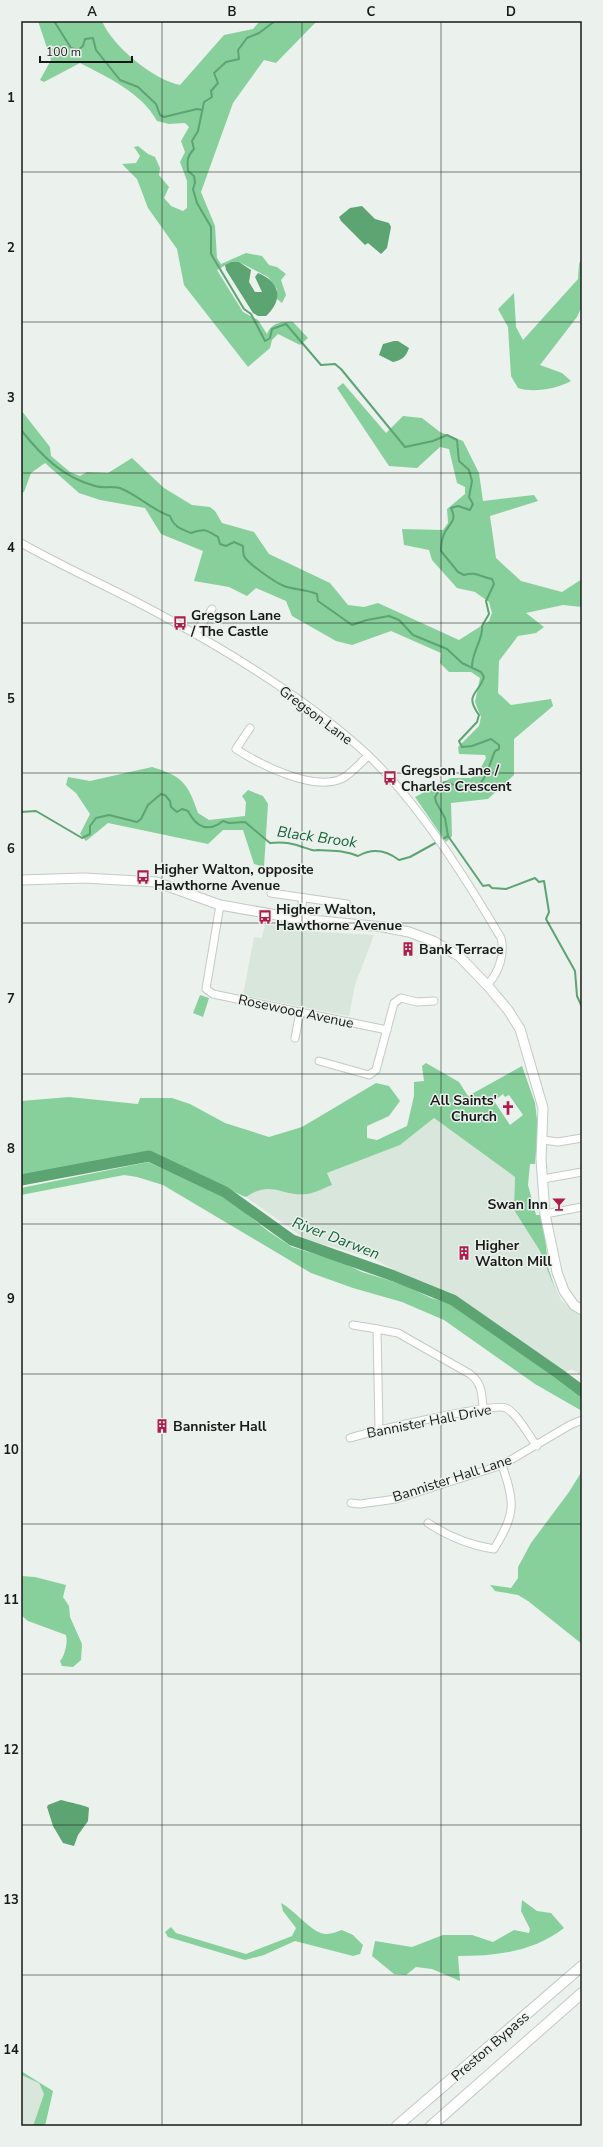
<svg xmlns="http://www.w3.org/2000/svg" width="603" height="2147" font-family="'Nunito Sans',sans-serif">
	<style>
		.built { fill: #d9e6dc }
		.green { fill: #87d09b; fill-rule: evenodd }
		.water { fill: #5ca472 }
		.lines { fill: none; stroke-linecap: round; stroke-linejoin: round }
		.stream { stroke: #5ca472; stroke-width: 2 }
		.river { stroke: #5ca472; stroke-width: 11 }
		.minor-casing { stroke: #c3cac5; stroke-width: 9 }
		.major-casing { stroke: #c3cac5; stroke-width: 11 }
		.highway-casing { stroke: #c3cac5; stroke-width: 12 }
		.minor { stroke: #fff; stroke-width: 7 }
		.major { stroke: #fff; stroke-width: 9 }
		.highway { stroke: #fff; stroke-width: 10 }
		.grid { fill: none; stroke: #181a19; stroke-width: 1; stroke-opacity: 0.55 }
		.labels { text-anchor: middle; stroke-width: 3; stroke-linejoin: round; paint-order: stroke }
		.poi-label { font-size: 14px; font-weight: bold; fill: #181a19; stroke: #ebf1ec; text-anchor: start }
		.street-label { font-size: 14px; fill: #181a19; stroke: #ebf1ec }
		.water-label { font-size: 15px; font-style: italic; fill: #126435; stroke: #ebf1ec }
		.neatline { fill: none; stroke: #181a19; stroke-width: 1.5 }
		.grid-label { font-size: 13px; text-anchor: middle; font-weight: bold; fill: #181a19 }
	</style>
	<rect width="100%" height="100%" fill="#ebf1ec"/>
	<g class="built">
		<polygon points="265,924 306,931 374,935 355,985 349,1016 243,995 254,937 262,938"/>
		<polygon points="434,1118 515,1177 514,1210 540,1251 561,1300 582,1318 582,1354 580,1358 582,1360 582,1376 572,1369 566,1372 457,1300 407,1277 373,1258 307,1240 246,1197 258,1189 279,1189 296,1194 308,1194 331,1186 327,1173 400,1145"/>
		<polygon points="21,2075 39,2083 44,2094 33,2126 21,2126"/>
	</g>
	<g class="green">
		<path d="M38,21H102C112,46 154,80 180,85L224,35L253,29L260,21H317L276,63L264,60L233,103L201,192L215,226L217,258L221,264L246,253L262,256L269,265L277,267L286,274L281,280L286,295L282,303L277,299V289L268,277L239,262H231L217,270L243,312L258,320L267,334C271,323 282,321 293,322L308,338L300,345L278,334L272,340L270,348L248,367L184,285L177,249L148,208L137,179L122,164L136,163L140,156L134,147L138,146L148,154L155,157L160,168L159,175L169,187L164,198L171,206L183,211L187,208V181L180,162L185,152L181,141L189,127L185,123L169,124L157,121C142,93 107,77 80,63L44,82L40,80L51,60Z"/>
		<path d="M582,257V306L577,317L540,365L562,373L571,381C557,389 533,393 518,388L511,376L508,327L498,309L514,293L516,327L523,340L578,279L579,264Z"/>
		<polygon points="343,383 386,433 403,416 422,418 440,432 463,441 479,473 483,501 534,495 538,501 490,516 496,558 521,581 562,592 582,579 582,607 563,605 526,613 544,627 536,633 518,636 499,661 498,693 511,705 551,699 553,706 514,739 514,775 488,799 451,803 452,836 446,842 415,797 451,778 471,778 478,773 486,758 485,755 459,754 458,747 479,726 481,717 475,702 480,678 471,672 449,672 440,663 441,653 391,631 352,645 336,641 292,616 286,601 256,588 247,596 229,587 194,581 203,551 161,534 145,508 100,500 79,493 45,463 31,473 24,492 21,493 21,410 50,447 51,456 70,472 80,476 87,472 108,473 132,458 164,488 192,505 210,507 215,511 222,523 254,532 269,554 330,583 348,605 364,607 378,603 459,640 489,621 492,613 489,602 475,592 457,588 432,560 429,550 404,545 402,529 443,530 448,523 447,509 465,494 465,487 457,483 449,449 440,447 417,468 389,466 337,388"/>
		<path d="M152,767C182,776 188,783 198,813L209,820L245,816L246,802L242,796L248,790L263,796L268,804L264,867L254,864L243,830H223L208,844L108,823L86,841L80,834L90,814L76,793L66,785L68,777L90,781Z"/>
		<polygon points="200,995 209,998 203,1017 193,1013"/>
		<path d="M426,1063L459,1082L468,1096L522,1066L535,1103L538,1128L535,1164H530L528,1185L536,1215H543L548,1267L555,1289L540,1251L514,1210L515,1177L434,1118L400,1145L327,1173L332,1185C324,1188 315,1193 307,1194C282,1197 272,1179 246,1197L243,1196L149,1151L21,1176V1101L69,1097L138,1104L140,1098H172L190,1104L225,1123L269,1137L302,1127L376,1083L389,1086L400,1101L389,1116L367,1126V1138L377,1140L407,1126L414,1096V1082L424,1081L422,1066ZM503,1094L505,1097L509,1095L523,1115L510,1125L494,1101Z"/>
		<polygon points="148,1162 223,1195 268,1231 292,1247 341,1262 362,1272 404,1285 431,1298 450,1303 582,1395 582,1411 535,1384 444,1320 402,1302 353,1288 311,1273 163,1185 137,1177 124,1175 21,1195 21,1188"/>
		<polygon points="582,1471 582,1644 528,1601 518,1595 495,1591 490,1585 511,1588 518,1578 518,1567 531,1543 569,1492"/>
		<path d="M21,1576L35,1577L66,1585L63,1597L69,1606L70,1617L82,1644L81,1660L73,1667L62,1666L60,1661C65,1656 68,1641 66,1635L28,1621L21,1615Z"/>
		<path d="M522,1900L537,1911L551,1913L564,1928C533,1952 496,1956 458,1956L460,1981L432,1969L416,1967L406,1975L394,1974L372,1956L375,1941L412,1947L443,1935H472L493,1942L514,1930L529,1933L530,1929L521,1911Z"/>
		<path d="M281,1903C295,1910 313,1935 327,1934C332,1934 338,1931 342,1930L353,1935L363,1945L360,1954L353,1956L295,1941L264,1955L245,1960L168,1937L165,1932L171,1927L176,1933L246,1954L292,1936L296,1928L283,1911Z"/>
		<polygon points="21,2071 53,2091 45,2126 33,2126 44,2094 39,2083 21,2075"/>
	</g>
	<g class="water">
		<polygon points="362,206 375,219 389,223 391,227 387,248 381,254 368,243 365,245 341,221 339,217 350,208"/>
		<path d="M231,262H239L251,270L249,282L255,292H262L255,277L258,273C280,282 284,299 266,316H258L253,313L226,270L225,265Z"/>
		<path d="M394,341H398L409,348C406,357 402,360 393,362L379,355L383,344Z"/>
		<path d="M61,1800C65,1801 87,1806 89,1808L88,1821L78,1835L74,1846L63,1843L53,1826L47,1807L48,1805Z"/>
	</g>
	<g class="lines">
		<g class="stream">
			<polyline points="54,21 71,48 78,50 83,46 85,39 93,38 96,50 120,80 138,87 156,104 160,115 164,117 197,109 202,110"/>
			<path d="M275,21L259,33L247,38L238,50L239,59L226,62L214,73L218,83L211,91L212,97L204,102L198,131L192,141L194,149C187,156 187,161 188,171L194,176L195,183L193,189L197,203L211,227V254L244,309L251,314L265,341L270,338L272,329L286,324L321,365L335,364L341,369L405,447L433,441L447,435L457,440L459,461L469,470L472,481L469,497L473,504L470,510L458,506L451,508C457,520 451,522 445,532C442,537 441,545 441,551L458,572L464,575C476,571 480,577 492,579L494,584L486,601L489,614L482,626C484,637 472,652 472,666"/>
			<path d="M21,430C42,456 62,477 95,486C104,489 113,485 122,489C139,496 152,510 170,516C174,527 181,529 191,533C205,528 206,530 218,537L220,544L226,546L234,542L243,546C243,549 243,553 244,556C247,563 276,583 284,586C295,590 306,589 317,594L318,601L352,625L367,620L389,616L399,620L413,635L447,649L462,663L481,672L484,677C478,695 464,694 479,715L477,722L459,741L462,747L472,746L491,739L499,745V749L495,751C487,769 485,795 459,787C453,786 450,782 444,782L435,797L436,802L445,818L448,836L483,886L489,885L492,888L506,889L535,878L539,882L544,881L549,912L546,919L575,971L577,996L582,1007"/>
			<path d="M21,812L36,811L82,838L90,834V826L96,818L109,815L137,822L141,819L148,805L161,794L165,795L170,801L171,807L177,812L182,809L188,811C196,827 208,833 223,821L229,823L245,822L270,843C288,841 296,845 312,850C315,851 315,850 318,850C332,851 345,850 358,856C372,848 386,850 399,860L410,857L448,836"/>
		</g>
		<polyline class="river" points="21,1180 149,1156 225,1192 292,1240 394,1276 453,1300 558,1373 582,1391"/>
		<defs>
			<g id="minor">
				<path d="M21,543C67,569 116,590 163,616C231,653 311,702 368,755C419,804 465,877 501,938C505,954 499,973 487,985"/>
				<polyline points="195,634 212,609"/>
				<path d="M250,728L236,749C259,764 315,793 343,778C352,773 360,763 368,756"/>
				<polyline points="271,893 347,904"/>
				<polyline points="220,905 206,989 213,994 387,1030"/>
				<polyline points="300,919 303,898"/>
				<polyline points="295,1038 300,1012"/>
				<polyline points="319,1061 369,1075 376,1070 394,1003 401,998 417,1002 434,1001"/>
				<polyline points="543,1140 558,1142 582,1138"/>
				<polyline points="543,1179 582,1172"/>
				<polyline points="545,1214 582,1207"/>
				<polyline points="353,1325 377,1329"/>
				<path d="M379,1429L377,1329L398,1333L470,1374C482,1383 482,1394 483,1408"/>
				<path d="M350,1438C370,1432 495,1402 506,1408C518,1414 528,1435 537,1446"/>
				<polyline points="351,1503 360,1504 396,1499 502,1465 570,1425 582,1420"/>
				<path d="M428,1523C449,1537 469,1545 494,1549C516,1513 515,1504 502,1465"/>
			</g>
			<polyline id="major" points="21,880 84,878 156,882 220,905 300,919 383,927 409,932 433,941 459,956 487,985 508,1010 520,1029 543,1108 541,1159 545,1214 557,1272 564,1291 574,1305 582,1310"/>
			<g id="highway">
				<polyline points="397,2126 582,1966"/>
				<polyline points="431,2126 582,1993"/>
			</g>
		</defs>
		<use href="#minor" class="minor-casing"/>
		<use href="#major" class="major-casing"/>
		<use href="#highway" class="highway-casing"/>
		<use href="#minor" class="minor"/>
		<use href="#major" class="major"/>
		<use href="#highway" class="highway"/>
	</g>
	<path class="grid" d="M162,21V2126M302,21V2126M441,21V2126M21,172H582M21,322H582M21,473H582M21,623H582M21,773H582M21,923H582M21,1074H582M21,1224H582M21,1374H582M21,1524H582M21,1674H582M21,1825H582M21,1975H582"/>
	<defs>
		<symbol id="bus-bare" viewBox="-9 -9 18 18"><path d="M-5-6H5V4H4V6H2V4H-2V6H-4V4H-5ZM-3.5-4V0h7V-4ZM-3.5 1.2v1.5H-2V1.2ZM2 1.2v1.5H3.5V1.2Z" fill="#ae1d4d" stroke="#ebf1ec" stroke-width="2.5" paint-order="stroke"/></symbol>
		<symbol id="building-bare" viewBox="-9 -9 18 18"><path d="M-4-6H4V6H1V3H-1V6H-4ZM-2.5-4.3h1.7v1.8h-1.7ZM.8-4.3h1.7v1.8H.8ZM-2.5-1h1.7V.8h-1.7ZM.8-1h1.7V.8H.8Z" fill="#ae1d4d" stroke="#ebf1ec" stroke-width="2.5" paint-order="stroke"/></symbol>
		<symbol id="church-bare" viewBox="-9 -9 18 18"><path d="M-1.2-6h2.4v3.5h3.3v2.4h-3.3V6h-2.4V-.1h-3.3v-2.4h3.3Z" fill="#ae1d4d" stroke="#ebf1ec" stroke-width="2.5" paint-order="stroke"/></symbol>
		<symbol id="bar-bare" viewBox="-9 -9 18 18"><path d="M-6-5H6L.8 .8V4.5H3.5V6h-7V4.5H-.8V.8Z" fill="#ae1d4d" stroke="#ebf1ec" stroke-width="2.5" paint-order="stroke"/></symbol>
	</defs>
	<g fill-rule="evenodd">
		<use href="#bus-bare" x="170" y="613" width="20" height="20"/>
		<use href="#bus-bare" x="380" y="768" width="20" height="20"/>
		<use href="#bus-bare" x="133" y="867" width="20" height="20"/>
		<use href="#bus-bare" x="255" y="907" width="20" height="20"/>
		<use href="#building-bare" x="398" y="939" width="20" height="20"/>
		<use href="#church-bare" x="498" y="1098" width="20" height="20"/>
		<use href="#bar-bare" x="549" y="1194" width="20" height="20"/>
		<use href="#building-bare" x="454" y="1243" width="20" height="20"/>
		<use href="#building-bare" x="152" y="1416" width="20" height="20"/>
	</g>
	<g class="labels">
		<g class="poi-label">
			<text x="191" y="620">Gregson Lane<tspan x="191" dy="16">/ The Castle</tspan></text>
			<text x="401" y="775">Gregson Lane /<tspan x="401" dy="16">Charles Crescent</tspan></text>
			<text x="154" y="874">Higher Walton, opposite<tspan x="154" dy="16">Hawthorne Avenue</tspan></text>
			<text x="276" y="914">Higher Walton,<tspan x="276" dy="16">Hawthorne Avenue</tspan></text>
			<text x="419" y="954">Bank Terrace</text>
			<text x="497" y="1105" text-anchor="end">All Saints'<tspan x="497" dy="16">Church</tspan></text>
			<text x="548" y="1209" text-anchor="end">Swan Inn</text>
			<text x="475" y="1250">Higher<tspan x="475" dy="16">Walton Mill</tspan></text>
			<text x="173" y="1431">Bannister Hall</text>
		</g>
		<g class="street-label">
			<text transform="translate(316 715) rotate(37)" y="5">Gregson Lane</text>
			<text transform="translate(296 1011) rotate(12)" y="5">Rosewood Avenue</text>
			<text transform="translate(429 1421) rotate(-11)" y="5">Bannister Hall Drive</text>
			<text transform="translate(452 1478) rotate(-18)" y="5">Bannister Hall Lane</text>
			<text transform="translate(490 2046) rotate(-41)" y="5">Preston Bypass</text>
		</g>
		<g class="water-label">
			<text transform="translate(317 837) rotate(8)" y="5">Black Brook</text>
			<text transform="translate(336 1238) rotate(21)" y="5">River Darwen</text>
		</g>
	</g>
	<rect width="603" height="2147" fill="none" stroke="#ebf1ec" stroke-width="44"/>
	<path d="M40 56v6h92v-6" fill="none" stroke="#181a19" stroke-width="2"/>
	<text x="46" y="56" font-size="12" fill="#181a19" stroke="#ebf1ec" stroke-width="3" paint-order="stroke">100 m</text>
	<rect x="22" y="22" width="559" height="2103" class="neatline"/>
	<g class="grid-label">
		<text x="92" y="16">A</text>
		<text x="232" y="16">B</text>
		<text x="371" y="16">C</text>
		<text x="511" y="16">D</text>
		<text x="11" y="102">1</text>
		<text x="11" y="252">2</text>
		<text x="11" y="402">3</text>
		<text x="11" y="552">4</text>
		<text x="11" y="703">5</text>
		<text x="11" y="853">6</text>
		<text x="11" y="1003">7</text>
		<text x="11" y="1153">8</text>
		<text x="11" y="1303">9</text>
		<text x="11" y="1454">10</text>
		<text x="11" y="1604">11</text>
		<text x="11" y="1754">12</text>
		<text x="11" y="1904">13</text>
		<text x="11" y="2054">14</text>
	</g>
</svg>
